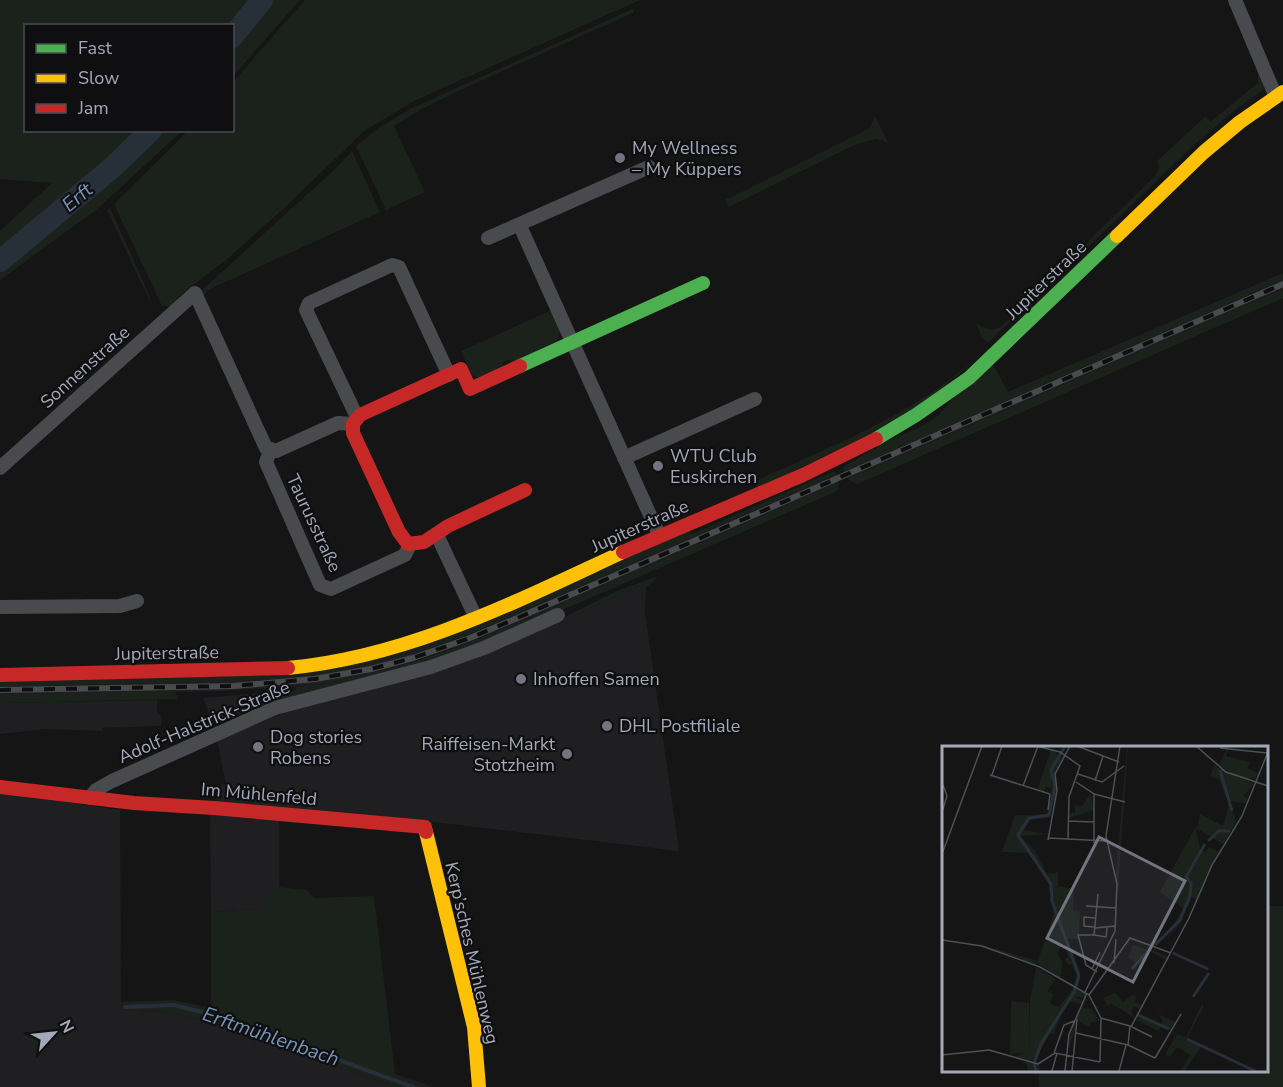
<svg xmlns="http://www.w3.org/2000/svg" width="1283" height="1087" font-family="'Nunito Sans',sans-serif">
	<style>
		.built { fill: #1f1f21 }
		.green { fill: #1b221c }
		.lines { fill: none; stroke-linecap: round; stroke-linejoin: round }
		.stream { stroke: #272f38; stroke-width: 4 }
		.river { stroke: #272f38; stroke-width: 22 }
		.street { stroke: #494a4e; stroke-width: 14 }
		.fast { stroke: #4caf50; stroke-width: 14 }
		.slow { stroke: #ffc107; stroke-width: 14 }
		.jam { stroke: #c62828; stroke-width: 14 }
		.rail-casing { stroke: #494a4d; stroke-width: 6 }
		.rail { stroke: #0f0f11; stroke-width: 4; stroke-dasharray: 11; stroke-linecap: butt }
		.poi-dot { fill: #72757f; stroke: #0f0f11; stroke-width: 2 }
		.labels { text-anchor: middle; stroke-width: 4.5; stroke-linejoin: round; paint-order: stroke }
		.poi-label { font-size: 18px; fill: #a4a9b8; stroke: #0f0f11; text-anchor: start }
		.street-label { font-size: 18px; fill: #a4a9b8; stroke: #0f0f11 }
		.water-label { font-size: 20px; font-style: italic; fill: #7895b6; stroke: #0f0f11 }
		.inset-river { fill: none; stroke: #272f38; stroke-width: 3 }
		.inset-road { fill: none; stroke: #4e5056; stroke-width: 1.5 }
		.view { fill: #72757f; fill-opacity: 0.15; stroke: #72757f; stroke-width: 3 }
		.inset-edge { fill: none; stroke: #a4a9b8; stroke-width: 3 }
	</style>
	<rect width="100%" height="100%" fill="#151515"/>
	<g class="built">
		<polygon points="1283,280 1283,289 1278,291 848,479 844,472"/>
		<polygon points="837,474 839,482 567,602 463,645 391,668 334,682 298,686 219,691 0,694 0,687 277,680 369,664 468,635"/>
		<polygon points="641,585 679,851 433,822 217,804 214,791 220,787 220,785 226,784 217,741 286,712 484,655"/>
		<polygon points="296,690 297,696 251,709 213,725 203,698"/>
		<polygon points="157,700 157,710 162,718 161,726 102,728 102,731 45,729 0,734 0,703"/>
		<polygon points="0,793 120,810 121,1001 127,1010 170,1012 221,1025 390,1085 390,1087 0,1087"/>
		<polygon points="210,813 279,819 279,887 266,896 264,902 255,909 211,912"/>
	</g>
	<g class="green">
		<polygon points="0,0 300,0 233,76 232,26 26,26 26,130 182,131 96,210 0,280 0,231 52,183 0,179"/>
		<polygon points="305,0 640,0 414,101 364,131 282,210 226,260 181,294 171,306 162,306 115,206 116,202 188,131 232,130 233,82"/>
		<polygon points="635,8 633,13 458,91 422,109 394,126 425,192 386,210 356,146 380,127 410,109"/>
		<path d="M1260,71L1265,87L1263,90L1236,109L1196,143L990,341L987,342L982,338L976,323C986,330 991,332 1002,326L1157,174L1159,167L1157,161L1206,116L1210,122L1258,83V73Z"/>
		<polygon points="875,116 888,143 877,139 856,144 729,207 725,200 870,128"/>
		<polygon points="352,151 380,212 210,289 203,296 201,291 333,171"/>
		<polygon points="110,208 143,281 155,312 107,210"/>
		<polygon points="1283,273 1283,280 844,472 843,467 889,440 919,428 939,415 955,396 993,364 1008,392"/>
		<polygon points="1283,289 1283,298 862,482 856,484 848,479"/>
		<polygon points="552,310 560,330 558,340 512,363 510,359 502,363 504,367 479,378 472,375 461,351"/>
		<polygon points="978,358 911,414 757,489 754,482 846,440 895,415 933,392"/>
		<polygon points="834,471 837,474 468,635 369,664 338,671 277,680 0,687 0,680 301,675 690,531 692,534"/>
		<polygon points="839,482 838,489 835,492 574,605 437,661 297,697 295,687 334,682 366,674 413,662 463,645 567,602"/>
		<polygon points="658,576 646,588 645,614 641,585 564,620 565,617 617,591"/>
		<polygon points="175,691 178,699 0,703 0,694"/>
		<polygon points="279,887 307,890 314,898 374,896 395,1074 434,1087 390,1087 390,1085 221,1025 170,1012 127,1010 121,1002 173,1000 211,1008 211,912 255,909 264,902 266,896"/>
		<polygon points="1267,906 1283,906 1283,1087 1039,1087 1039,1071 1266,1070"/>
	</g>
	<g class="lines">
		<polyline class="stream" points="125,1007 174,1005 217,1016 413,1087"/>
		<g class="river">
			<polyline points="232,37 262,0"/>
			<polyline points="0,261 113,167 151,130"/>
		</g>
		<g class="street">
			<polyline points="1235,0 1276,97"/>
			<polyline points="520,226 659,535"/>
			<polyline points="488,238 649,167"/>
			<polyline points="357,417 306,310 309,303 392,265 399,267 449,375"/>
			<polyline points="271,449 266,462 320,585 331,589 405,555 410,544"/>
			<polyline points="624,458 755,399"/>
			<polyline points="0,468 195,293 266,448 276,451 338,423 353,424"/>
			<polyline points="437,535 476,618"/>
			<polyline points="0,607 120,606 137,601"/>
			<polyline points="90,798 96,790 112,781 275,708 431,667 484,648 558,615"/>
		</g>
		<g class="fast">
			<polyline points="520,366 703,283"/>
			<polyline points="876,439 916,415 969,378 1117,236"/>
		</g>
		<g class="slow">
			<polyline points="1117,236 1204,152 1240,122 1283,92"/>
			<path d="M288,668C408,657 515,602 623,552"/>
			<polyline points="426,832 474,1027 479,1087"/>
		</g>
		<g class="jam">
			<polyline points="520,366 470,389 461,369 360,415 353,424 353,433 399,532 408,544 424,542 448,526 525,490"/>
			<polyline points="623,552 803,475 876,439"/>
			<polyline points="0,675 288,668"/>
			<polyline points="0,787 134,803 214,808 425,827 426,832"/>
		</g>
		<defs>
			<polyline id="rail" points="0,690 234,686 315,679 371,669 413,658 470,638 515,619 1283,284"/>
		</defs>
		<use href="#rail" class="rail-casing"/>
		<use href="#rail" class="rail"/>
	</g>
	<g class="poi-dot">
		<circle cx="620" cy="158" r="6"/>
		<circle cx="658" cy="466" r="6"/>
		<circle cx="521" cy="679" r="6"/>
		<circle cx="607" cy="726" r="6"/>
		<circle cx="258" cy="747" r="6"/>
		<circle cx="567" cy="754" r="6"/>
	</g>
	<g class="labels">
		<g class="poi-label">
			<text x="632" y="154">My Wellness<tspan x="632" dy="21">– My Küppers</tspan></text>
			<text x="670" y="462">WTU Club<tspan x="670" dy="21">Euskirchen</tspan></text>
			<text x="533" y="685">Inhoffen Samen</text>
			<text x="619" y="732">DHL Postfiliale</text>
			<text x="270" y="743">Dog stories<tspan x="270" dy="21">Robens</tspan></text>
			<text x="555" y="750" text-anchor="end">Raiffeisen-Markt<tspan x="555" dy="21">Stotzheim</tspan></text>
		</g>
		<g class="street-label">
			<text transform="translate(1046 280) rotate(-44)" y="6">Jupiterstraße</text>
			<text transform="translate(85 367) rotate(-42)" y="6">Sonnenstraße</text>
			<text transform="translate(314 523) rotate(65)" y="6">Taurusstraße</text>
			<text transform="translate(640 526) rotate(-24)" y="6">Jupiterstraße</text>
			<text transform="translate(167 653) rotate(-1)" y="6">Jupiterstraße</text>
			<text transform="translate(204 722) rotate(-23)" y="6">Adolf-Halstrick-Straße</text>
			<text transform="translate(259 794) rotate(5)" y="6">Im Mühlenfeld</text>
			<text transform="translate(472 953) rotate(77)" y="6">Kerp’sches Mühlenweg</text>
		</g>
		<g class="water-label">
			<text transform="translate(77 197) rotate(-40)" y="7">Erft</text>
			<text transform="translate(271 1036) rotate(19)" y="7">Erftmühlenbach</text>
		</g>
	</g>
	<g transform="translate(942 746)">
		<rect width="326" height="326" fill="#151515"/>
		<path d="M185,0H186L176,145L174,128ZM286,0H287L284,10L308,16L305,22L316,27L313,33L295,31L277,19ZM109,4L121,11L112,28L114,44L107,72L88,74L82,84L105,88H106L105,92V88L78,90L92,104L105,128L116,126V140L132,143L131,165L138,166L137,188L136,193H126L138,226L136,242L125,236L132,239L134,229L130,218L126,219L123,213L126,211L122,196L115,207L120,217L119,232L95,217L93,218L29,196L96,215L112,167L106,137L88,107L60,106L73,69H104L106,65L110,43L104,40L102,46L95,44ZM272,20L312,38L301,50L306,53L304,57L288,55L294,76L281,98L254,82L258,103L263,106L267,101L276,106L255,153L247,150L240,175L225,193L241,162L218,146L253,82L256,80L258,68L281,80L287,58L277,33L268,30ZM149,47L152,64L127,72L128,67H133V59L140,60ZM191,199L206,204L211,199L210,203L226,211L224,214L207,205L189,223L193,216L186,212ZM94,221L114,233L105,245L111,248L108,258L117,261L131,242L144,248L142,252L132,250L141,255L139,258L126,255L122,259L112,288L108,287L97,307L95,315L100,316L84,314L97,318V325H86L84,316L72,311L83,307H71L70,311L47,305L23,308L48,303L68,309L69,255L87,257V307L88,254ZM173,247L181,256L190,249L195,251L192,256L200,259L198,263L192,260L189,266L193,272L168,257L167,261L161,252ZM145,249L141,262L149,263L158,275L150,276L146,281L135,275L125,311L129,283ZM260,258L262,260L245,293L314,325L259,301L243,325H238L248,309L235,301L228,311L223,308L235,289L229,285L244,292ZM216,268L233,276L228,284L219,280L217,285L194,274L201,271L218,279L221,275Z" fill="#1b221c"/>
		<path class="inset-river" d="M278,24L290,65M266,95L277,85H288M213,199L238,174L248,150L249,137L244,131L263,98M231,207L266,223M190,223L209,202M251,251L267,227M196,269L227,283M245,293L313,325M94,325L92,317L99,298L132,246L137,230L110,155L109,138L76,89L87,72L107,69L113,40L109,24L123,0"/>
		<path class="inset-road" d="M94,0L118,6L138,20L127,51L126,93M135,0L177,16M254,0L284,26L326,40M278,2L325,7M136,28L160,36L182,20M48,29L108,48L106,64M50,29L60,0M153,35L161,10M0,36L5,50L0,66M134,36L152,48V97M81,40L96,0M152,48L183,56M126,75L152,76M106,92L164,95M106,94L115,44L113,28L128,0M0,108L40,0M144,160L174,162M153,181L142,180V171L153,172M153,182L173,180M152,189L164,191L165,182M0,194L40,200L98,221L147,249L159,272L188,280L186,299L213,312M172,217L174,193M150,223L158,206M155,226L144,219L136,189H152L156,148M143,246L173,185L175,138L164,90L178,0M147,249L188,192L229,207M189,281L247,172L270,119L300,70L326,6M190,281L210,291M134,287L186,299M112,307L122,279L132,275M0,309L47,304L96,318L113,307L158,316M213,312L239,268M158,316L159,272M110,325L115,307M123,325L127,288L145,247M130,325L135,273M177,325L184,299"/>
		<path class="view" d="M157,91L243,135L191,236L105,192Z"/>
		<rect width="326" height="326" class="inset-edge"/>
	</g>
	<rect x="24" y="24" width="210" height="108" fill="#0f0f11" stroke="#4b4d54" stroke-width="1.5"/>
	<rect x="36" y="44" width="30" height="9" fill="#4caf50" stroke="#4b4d54" stroke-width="1.5"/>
	<text x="78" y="54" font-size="18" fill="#a4a9b8">Fast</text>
	<rect x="36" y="74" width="30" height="9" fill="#ffc107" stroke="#4b4d54" stroke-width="1.5"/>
	<text x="78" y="84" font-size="18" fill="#a4a9b8">Slow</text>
	<rect x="36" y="104" width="30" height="9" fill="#c62828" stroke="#4b4d54" stroke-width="1.5"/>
	<text x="78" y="114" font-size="18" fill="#a4a9b8">Jam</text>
	<g transform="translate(54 1033) rotate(63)" stroke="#0f0f11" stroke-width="4.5" paint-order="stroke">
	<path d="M0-4.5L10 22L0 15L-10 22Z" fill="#a4a9b8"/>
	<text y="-9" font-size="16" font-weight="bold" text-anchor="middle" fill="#a4a9b8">N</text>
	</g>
</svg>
